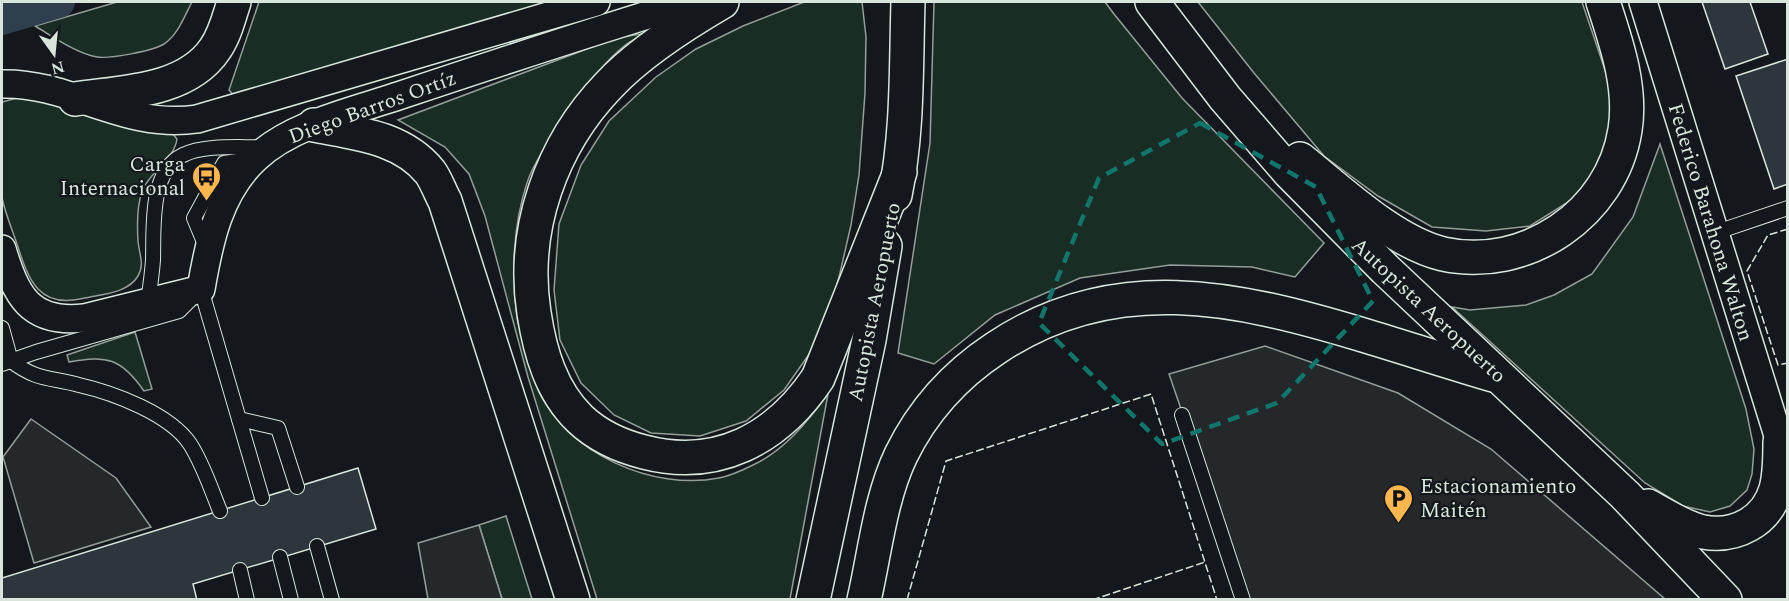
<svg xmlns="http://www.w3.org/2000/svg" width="1789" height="601" font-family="Spectral,serif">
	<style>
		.green { fill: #1a2d24; stroke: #939e99; stroke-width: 1.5 }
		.parking { fill: #24282b; stroke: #939e99; stroke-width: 1.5 }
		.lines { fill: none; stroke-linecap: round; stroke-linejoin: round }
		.canal { stroke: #2f3f4d; stroke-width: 32 }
		.building { fill: #2c363c; stroke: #d8e6dc; stroke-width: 1.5 }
		.lane-casing { stroke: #d8e6dc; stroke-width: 16 }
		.street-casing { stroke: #d8e6dc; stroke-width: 30 }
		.highway-casing { stroke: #d8e6dc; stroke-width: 36 }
		.lane { stroke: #14181c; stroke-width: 14 }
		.street { stroke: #14181c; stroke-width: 27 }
		.highway { stroke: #14181c; stroke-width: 33 }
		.fence { stroke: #d8e6dc; stroke-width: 1.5; stroke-dasharray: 8 3; stroke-linecap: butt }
		.marked { fill: none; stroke: #0f766e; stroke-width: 4.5; stroke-dasharray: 12 8; stroke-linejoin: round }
		.labels { text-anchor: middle; stroke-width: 4.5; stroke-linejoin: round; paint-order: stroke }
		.street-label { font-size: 21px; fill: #d8e6dc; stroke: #14181c }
		.poi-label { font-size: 21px; fill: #d8e6dc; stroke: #14181c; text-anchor: end }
	</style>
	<rect width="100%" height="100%" fill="#14181c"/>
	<g class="green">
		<path d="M117,2H192C185,15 178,35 164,44C153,51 110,59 97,57C77,54 52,36 35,26Z"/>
		<polygon points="259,2 570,2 237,99 229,90"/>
		<polygon points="804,2 862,2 866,37 865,93 859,175 851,225 840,273 829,314 812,350 784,390 746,421 700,436 651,433 614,415 581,383 560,340 554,290 559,224 581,165 609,121 656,77 696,49 743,26"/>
		<polygon points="934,2 1105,2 1114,14 1182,98 1324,243 1295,277 1252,267 1170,265 1080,278 995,315 934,364 898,353 930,143"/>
		<polygon points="1198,2 1582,2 1607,76 1613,119 1604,159 1573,199 1530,226 1486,231 1432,227 1378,196 1324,156 1254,73"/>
		<path d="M647,33C639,37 630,41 623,47C600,65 584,93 566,117C554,134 533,163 527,183C513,225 511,274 517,318C519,330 524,341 527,353C530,366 533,379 539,392C569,454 653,491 719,478C730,476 743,470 753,465C785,450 808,421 828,394L790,599H597L528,377L485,216L469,174L445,147L398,120L608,41L622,37Z"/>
		<path d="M17,98L41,100L170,131L177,139C174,160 150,171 142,191C137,206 137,225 138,241C139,254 145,264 138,276C128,293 103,294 85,298C37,310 28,278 16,241C11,227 5,212 2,198C0,188 2,176 2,166C2,145 2,123 2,102Z"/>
		<polygon points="1660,144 1746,409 1754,449 1752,474 1747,490 1730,506 1710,512 1683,506 1645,483 1452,307 1470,310 1526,305 1554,295 1592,274 1633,217"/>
		<path d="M135,332L152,389L144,391C121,358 107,355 69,362L67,355Z"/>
		<polygon points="506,516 532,599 502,599 479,525"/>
	</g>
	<g class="parking">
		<polygon points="1265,346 1398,393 1491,449 1665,599 1246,599 1169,374"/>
		<polygon points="31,419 116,478 151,527 34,563 3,457"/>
		<polygon points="479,525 502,599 428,599 418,543"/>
	</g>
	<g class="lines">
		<polyline class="canal" points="2,19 59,2"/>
	</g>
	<g class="building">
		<polygon points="1702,2 1750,2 1768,54 1725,69"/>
		<polygon points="1788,59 1788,184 1774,189 1736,76"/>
		<polygon points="358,468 376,529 193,584 197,600 2,600 2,578"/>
	</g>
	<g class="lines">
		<defs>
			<g id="lane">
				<polyline points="1714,233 1788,208"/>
				<polyline points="206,247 194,218 224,163 251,159"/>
				<path d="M148,302C150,288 152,274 153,260C154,228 149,171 183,155C205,144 242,148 266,147"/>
				<polyline points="2,328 11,361"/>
				<path d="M11,361C38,381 49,377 79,385C114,393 170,414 190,444C203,464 211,489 220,511"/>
				<polyline points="2,364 36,352 179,311 201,289 262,498"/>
				<polyline points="1182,415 1243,600"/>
				<polyline points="239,419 278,428 297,487"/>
				<polyline points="317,546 332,600"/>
				<polyline points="280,557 291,600"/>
				<polyline points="240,570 247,600"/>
			</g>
			<g id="street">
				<polyline points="1643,2 1780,442"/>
				<path d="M2,84C70,82 125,130 197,119L596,2"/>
				<path d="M2,249C16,295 29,324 84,318L201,289C209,242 219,192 256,158C292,124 354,111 401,95C497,63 593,31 690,2"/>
			</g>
			<g id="highway">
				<path d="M722,2C686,23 638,54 609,85C551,145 521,230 534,313C540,352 551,391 580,419C598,436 620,446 644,452C717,471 777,439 818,378L900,172"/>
				<polyline points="1152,2 1225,98 1289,172 1385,269 1625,495 1725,600"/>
				<path d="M75,99C122,92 186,92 215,49C225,35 229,17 234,2"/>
				<path d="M314,125C355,133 402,137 430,172C436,180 440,192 445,201L573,600"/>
				<path d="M1300,159C1340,191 1393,242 1443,254C1526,272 1612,214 1625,130C1632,87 1616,42 1603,2"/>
				<path d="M895,195C908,132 906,66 908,2"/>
				<path d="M1648,506C1665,515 1684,528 1703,532C1736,538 1767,521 1776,489C1780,474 1780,458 1780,442"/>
				<polyline points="813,600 869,340 885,246"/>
				<path d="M864,600C875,552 880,499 901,455C923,410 955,375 996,348C1114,269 1237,297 1363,335C1406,348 1449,362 1493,375"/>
			</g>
		</defs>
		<use href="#lane" class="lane-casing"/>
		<use href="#street" class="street-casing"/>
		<use href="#highway" class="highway-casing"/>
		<use href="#lane" class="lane"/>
		<use href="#street" class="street"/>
		<use href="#highway" class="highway"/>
		<g class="fence">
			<polyline points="1788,229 1768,235 1747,271 1778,365 1788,363"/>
			<polyline points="907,600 946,461 1151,394 1217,600"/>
			<polyline points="1092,600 1205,562"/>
		</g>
	</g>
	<path class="marked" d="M1200,123L1316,187L1373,301L1277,403L1162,444L1039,323L1099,178Z"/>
	<defs>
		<symbol id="bus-pin" viewBox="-11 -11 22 30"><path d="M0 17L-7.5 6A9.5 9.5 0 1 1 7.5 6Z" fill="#ffb74d" stroke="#14181c"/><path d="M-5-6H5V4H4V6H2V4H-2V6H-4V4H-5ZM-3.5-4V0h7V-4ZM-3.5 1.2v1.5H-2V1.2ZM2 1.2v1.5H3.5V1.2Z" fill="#111"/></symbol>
		<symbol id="parking-pin" viewBox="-11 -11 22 30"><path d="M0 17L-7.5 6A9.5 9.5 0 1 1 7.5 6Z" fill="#ffb74d" stroke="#14181c"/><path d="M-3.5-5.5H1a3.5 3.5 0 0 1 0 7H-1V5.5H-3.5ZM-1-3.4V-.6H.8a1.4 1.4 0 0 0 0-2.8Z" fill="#111"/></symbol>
	</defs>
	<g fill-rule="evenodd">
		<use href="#bus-pin" x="190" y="160" width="33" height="45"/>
		<use href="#parking-pin" x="1382" y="482" width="33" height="45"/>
	</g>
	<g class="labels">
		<g class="street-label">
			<text transform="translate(372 107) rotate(-20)" y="7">Diego Barros Ortíz</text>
			<text transform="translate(1711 222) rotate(73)" y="7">Federico Barahona Walton</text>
			<text transform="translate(874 302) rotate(-79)" y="7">Autopista Aeropuerto</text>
			<text transform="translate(1429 310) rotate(43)" y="7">Autopista Aeropuerto</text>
		</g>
		<g class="poi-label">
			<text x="185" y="171">Carga<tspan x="185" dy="24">Internacional</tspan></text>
			<text x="1420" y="493" text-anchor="start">Estacionamiento<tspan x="1420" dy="24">Maitén</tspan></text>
		</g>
	</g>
	<rect width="1789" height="601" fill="none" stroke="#d8e6dc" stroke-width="6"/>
	<g transform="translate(54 54) rotate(165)" stroke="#14181c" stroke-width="4.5" paint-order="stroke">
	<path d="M0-4.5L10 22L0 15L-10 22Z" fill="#d8e6dc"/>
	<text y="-9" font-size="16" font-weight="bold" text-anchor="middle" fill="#d8e6dc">N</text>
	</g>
</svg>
